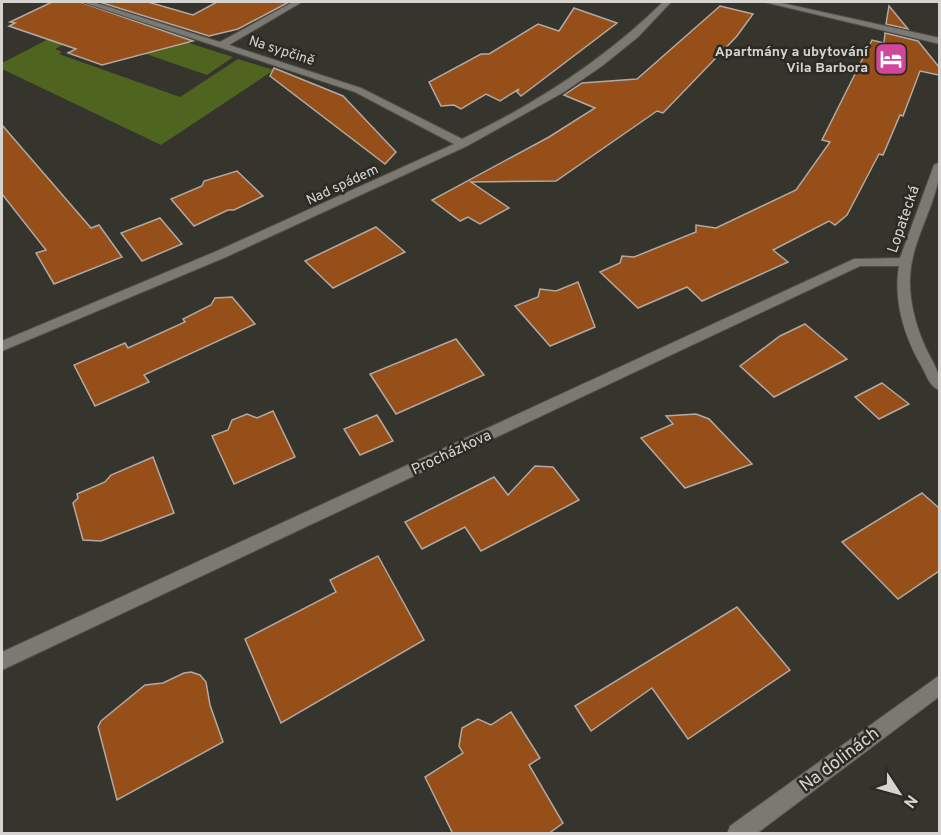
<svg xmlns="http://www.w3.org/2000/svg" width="941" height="835" font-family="Overpass,sans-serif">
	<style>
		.green { fill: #4e641f }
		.building { fill: #964f19; stroke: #b1a9a4; stroke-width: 1.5 }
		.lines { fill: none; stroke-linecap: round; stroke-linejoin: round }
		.minor-casing { stroke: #514f49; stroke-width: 2 }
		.tertiary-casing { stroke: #514f49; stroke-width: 2 }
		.minor { fill: #7b7971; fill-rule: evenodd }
		.tertiary { fill: #7b7971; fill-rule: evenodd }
		.labels { text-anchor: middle; stroke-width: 5; stroke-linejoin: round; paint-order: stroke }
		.far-street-label { font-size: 14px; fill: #d5d4d0; stroke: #2b2a23 }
		.far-poi-label { font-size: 14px; font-weight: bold; fill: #d5d4d0; stroke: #2b2a23; text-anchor: end }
		.street-label { font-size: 15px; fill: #d5d4d0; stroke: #2b2a23 }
		.near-street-label { font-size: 18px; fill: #d5d4d0; stroke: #2b2a23 }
	</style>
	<rect width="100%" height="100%" fill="#35342d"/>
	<g class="green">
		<polygon points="97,14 72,40 55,49 62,52 59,54 180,97 238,59 274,70 161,145 2,69 2,63"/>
		<polygon points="123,22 233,57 207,75 114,43"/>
	</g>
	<g class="building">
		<polygon points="52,2 80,2 193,41 102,65 68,53 76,49 9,26 15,23 10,22"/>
		<polygon points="99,2 148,2 193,15 217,2 289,2 238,29 209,36"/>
		<polygon points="720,6 753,14 737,36 663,113 657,111 556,181 471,182 509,208 480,224 468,217 460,221 432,200 549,137 595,108 564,95 582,83 637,79"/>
		<polygon points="889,6 908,29 886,24"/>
		<polygon points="574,8 617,23 521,96 517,92 519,89 500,101 486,94 461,109 454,105 441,106 429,82 481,54 489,54 538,24 559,31"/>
		<polygon points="885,33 918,41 939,67 939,75 920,71 903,116 900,115 883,155 879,154 847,215 835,225 829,221 773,250 788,262 702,301 687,287 638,308 600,272 620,263 622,256 634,257 696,232 696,225 716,228 796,190 830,142 822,140 872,40 884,43"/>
		<polygon points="274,68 343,96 396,152 385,164 270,76"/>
		<polygon points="2,125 91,228 99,225 122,257 54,284 36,253 46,250 2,194"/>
		<polygon points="237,171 263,196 234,210 228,210 194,226 171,199 202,186 204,181"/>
		<polygon points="160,218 182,244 142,261 121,233"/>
		<polygon points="376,227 405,252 333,288 305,261"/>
		<polygon points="578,282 595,327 550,346 515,306 538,297 540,289 556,291"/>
		<polygon points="232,297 255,324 144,375 149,382 95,406 74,365 125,343 128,348 185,322 183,319 211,305 215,298"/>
		<polygon points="805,324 847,359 774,397 740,366 780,336"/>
		<polygon points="456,339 484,375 396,414 370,374"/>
		<polygon points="882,383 909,404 879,419 855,397"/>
		<polygon points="273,411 295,457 234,484 212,436 228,430 232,420 247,414 257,418"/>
		<polygon points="696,414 709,419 752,464 685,488 641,438 673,424 666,416"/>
		<polygon points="377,415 393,441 360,455 344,429"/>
		<polygon points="153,457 174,513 101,541 83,540 73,503 78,498 77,494 105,482 111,475"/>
		<polygon points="535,466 553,467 579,500 481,551 465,527 422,549 405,522 494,477 508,495"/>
		<polygon points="922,493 939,508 939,571 898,599 842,542"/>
		<polygon points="378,556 424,640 281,723 245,639 336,592 330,580"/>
		<polygon points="737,607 790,670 688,739 652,688 591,731 575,706"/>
		<polygon points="191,672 200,675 206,682 210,705 223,742 117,800 98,727 101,721 145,685 163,683 184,673"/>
		<polygon points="511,712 540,758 529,765 563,823 548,834 453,834 425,777 463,753 459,746 462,728 478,719 491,725"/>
	</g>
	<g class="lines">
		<defs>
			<g id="minor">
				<path d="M82,2H93L220,42L293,2H302L229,45L361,88L462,139C537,103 604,60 663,2H671L638,37L602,66L564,92L467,146L226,257L2,351V341L217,251L454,144L355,92Z"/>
				<polygon points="764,2 777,2 940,38 940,44"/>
				<path d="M940,162C940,202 912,236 910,277C909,299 915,323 924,344C932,363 940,368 940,390C931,388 927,377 923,369C905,338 893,303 899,266H860L2,670V652L854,259L900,258L934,165Z"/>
			</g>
			<polygon id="tertiary" points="940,675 940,696 756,834 727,834 730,826"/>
		</defs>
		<use href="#minor" class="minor-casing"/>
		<use href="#tertiary" class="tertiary-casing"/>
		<use href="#minor" class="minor"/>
		<use href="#tertiary" class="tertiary"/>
	</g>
	<defs>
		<symbol id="hotel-square" viewBox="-11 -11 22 22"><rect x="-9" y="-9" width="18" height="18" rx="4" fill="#d1479c" stroke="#2b2a23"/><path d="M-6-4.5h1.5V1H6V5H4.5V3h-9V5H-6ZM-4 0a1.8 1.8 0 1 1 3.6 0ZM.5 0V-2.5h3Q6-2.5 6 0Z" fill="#fff"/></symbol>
	</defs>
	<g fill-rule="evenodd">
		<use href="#hotel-square" x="872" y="40" width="38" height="38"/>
	</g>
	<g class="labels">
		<g class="far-street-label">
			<text transform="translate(282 50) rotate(18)" y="5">Na sypčině</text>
			<text transform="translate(342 184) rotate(-25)" y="5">Nad spádem</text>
		</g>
		<g class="far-poi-label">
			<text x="868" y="56">Apartmány a ubytování<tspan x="868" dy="16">Vila Barbora</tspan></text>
		</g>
		<g class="street-label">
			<text transform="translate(903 219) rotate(-71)" y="5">Lopatecká</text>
			<text transform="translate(451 452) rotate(-25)" y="5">Procházkova</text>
		</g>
		<g class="near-street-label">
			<text transform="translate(839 759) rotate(-37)" y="6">Na dolinách</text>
		</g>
	</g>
	<rect width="941" height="835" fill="none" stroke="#d5d4d0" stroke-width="6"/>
	<g transform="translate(899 793) rotate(126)" stroke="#2b2a23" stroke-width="4.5" paint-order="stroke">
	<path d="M0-4.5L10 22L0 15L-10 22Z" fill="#d5d4d0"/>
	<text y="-9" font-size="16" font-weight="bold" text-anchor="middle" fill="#d5d4d0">N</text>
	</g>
</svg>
